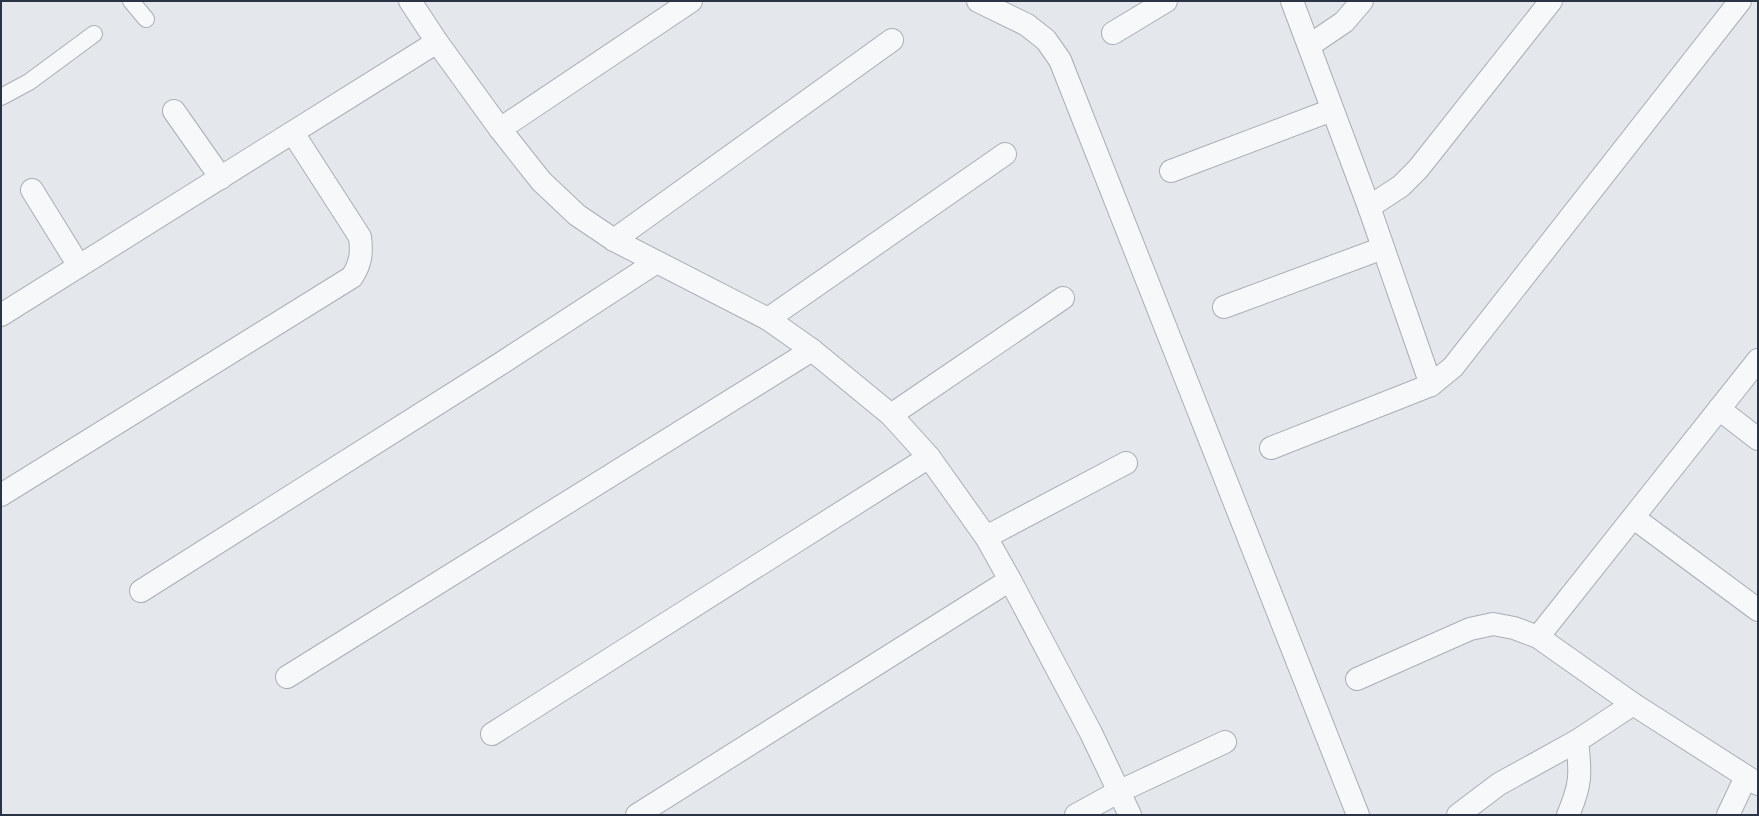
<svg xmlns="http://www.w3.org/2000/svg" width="1759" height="816" font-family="'Fira Sans',sans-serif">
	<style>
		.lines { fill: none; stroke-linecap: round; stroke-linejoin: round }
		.service-casing { stroke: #a9aeb7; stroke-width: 18 }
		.minor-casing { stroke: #a9aeb7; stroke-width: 24 }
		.service { stroke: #f7f8fa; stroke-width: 16 }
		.minor { stroke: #f7f8fa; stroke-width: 22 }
	</style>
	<rect width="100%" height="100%" fill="#e4e7ec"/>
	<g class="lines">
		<defs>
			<g id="service">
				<polyline points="131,1 146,19"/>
				<polyline points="1,97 29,82 94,34"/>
			</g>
			<g id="minor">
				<polyline points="410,1 437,42 500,129 541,181 577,215 614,240 768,319 812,350 891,415 929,457 986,537 1010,580 1091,733 1130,815"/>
				<polyline points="978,1 1027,25 1046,40 1060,60 1358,815"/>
				<polyline points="1292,1 1369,207 1431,385"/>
				<polyline points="1113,33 1166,1"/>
				<polyline points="1310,45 1344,22 1362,1"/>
				<polyline points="174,111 221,178"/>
				<polyline points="500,129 691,1"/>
				<polyline points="1171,171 1332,110"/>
				<polyline points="32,190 79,266"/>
				<polyline points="1369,207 1401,186 1418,169 1551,1"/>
				<polyline points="614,240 892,40"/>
				<polyline points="1224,307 1383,248"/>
				<polyline points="1,315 437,42"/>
				<polyline points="768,319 1005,154"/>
				<polyline points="1719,409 1758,439"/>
				<polyline points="891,415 1063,298"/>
				<polyline points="1271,448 1431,385 1453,367 1740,1"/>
				<path d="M1,495L352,277C361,263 362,253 360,237L293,133"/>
				<polyline points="1634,518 1758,610"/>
				<polyline points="986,537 1126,463"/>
				<polyline points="141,591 497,366 655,263"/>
				<polyline points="1538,637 1758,360"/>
				<polyline points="287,677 812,350"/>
				<polyline points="1357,679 1470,629 1493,624 1514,628 1538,637 1633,704 1758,784"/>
				<polyline points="492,734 929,457"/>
				<polyline points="637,815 1010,580"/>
				<polyline points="1076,815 1118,792 1225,742"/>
				<polyline points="1458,815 1499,784 1577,741 1633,704"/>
				<path d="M1568,815C1581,785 1581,774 1577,741"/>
				<polyline points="1728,815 1746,777"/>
			</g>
		</defs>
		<use href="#service" class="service-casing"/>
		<use href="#minor" class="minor-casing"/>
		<use href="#service" class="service"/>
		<use href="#minor" class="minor"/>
	</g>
	<rect width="1759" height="816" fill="none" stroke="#2b3445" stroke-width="4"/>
</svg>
